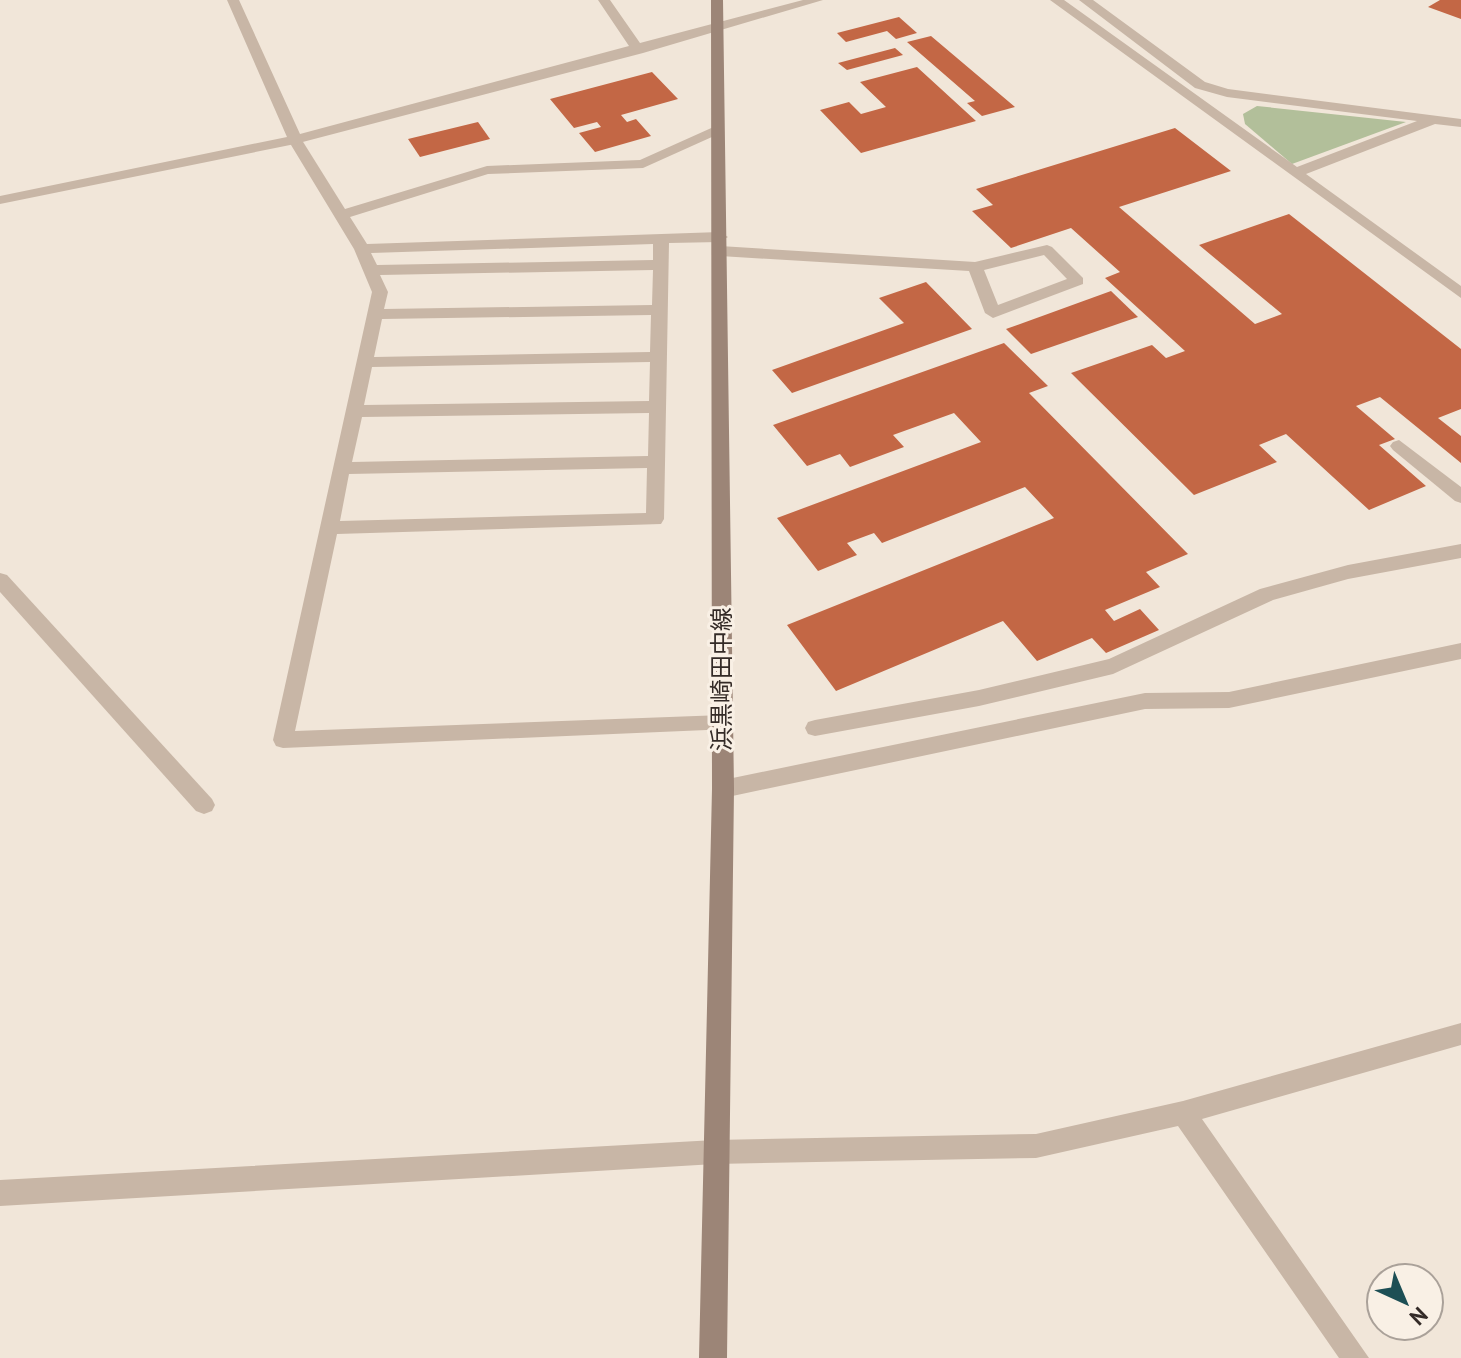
<svg xmlns="http://www.w3.org/2000/svg" width="1461" height="1358" font-family="'PT Sans','Noto Sans JP',sans-serif">
	<style>
		.green { fill: #b2bf9a }
		.building { fill: #c36745 }
		.lines { fill: none; stroke-linecap: round; stroke-linejoin: round }
		.service { fill: #c8b6a6; fill-rule: evenodd }
		.minor { fill: #c8b6a6; fill-rule: evenodd }
		.secondary { fill: #9c8577; fill-rule: evenodd }
		.labels { text-anchor: middle; stroke-width: 6; stroke-linejoin: round; paint-order: stroke }
		.street-label { font-size: 24px; fill: #342b27; stroke: #f9f0e5 }
	</style>
	<rect width="100%" height="100%" fill="#f1e6d9"/>
	<polygon class="green" points="1257,106 1406,122 1292,164 1245,124 1243,114"/>
	<g class="building">
		<polygon points="1440,0 1461,0 1461,19 1428,7"/>
		<polygon points="899,17 917,33 896,39 887,31 846,42 837,33"/>
		<polygon points="931,36 1015,107 982,116 967,103 975,101 907,42"/>
		<polygon points="895,48 903,55 847,70 838,63"/>
		<polygon points="917,67 976,121 861,153 820,110 849,102 861,114 886,107 860,82"/>
		<polygon points="652,72 678,99 621,115 627,122 636,119 651,136 595,152 579,133 601,127 597,122 574,128 550,99"/>
		<polygon points="478,122 490,139 420,157 408,139"/>
		<polygon points="1175,128 1231,171 1119,207 1255,324 1282,314 1199,245 1289,214 1461,349 1461,409 1438,418 1461,436 1461,463 1380,397 1356,406 1395,439 1379,445 1426,486 1369,510 1286,434 1259,445 1277,462 1194,495 1071,373 1152,345 1166,358 1185,351 1105,278 1120,272 1071,228 1011,248 972,211 993,205 976,189"/>
		<polygon points="926,282 972,329 792,393 772,370 904,323 879,298"/>
		<polygon points="1111,291 1138,317 1031,354 1006,329"/>
		<polygon points="1004,343 1048,386 1029,393 1188,554 1146,572 1160,587 1105,610 1114,621 1140,609 1159,630 1106,653 1092,638 1037,661 1003,621 836,691 787,625 1054,518 1025,487 882,543 874,533 847,543 857,555 818,571 777,518 981,442 954,413 893,435 904,447 850,467 840,454 807,466 773,425"/>
	</g>
	<g class="lines">
		<g class="service">
			<polygon points="1050,0 1064,0 1297,167 1417,121 1227,97 1195,88 1079,0 1093,0 1205,82 1228,89 1461,119 1461,127 1435,124 1306,174 1461,286 1461,298"/>
			<path d="M718,125L723,126V132L643,168L488,174L350,217L367,244L720,232L728,237L720,242L669,243L664,519L661,524L337,534L295,731L723,715L730,717L733,723L730,729L283,748L276,746L273,740L372,292L354,249L288,140L290,137H300L345,209L487,166L640,160ZM653,244V260L377,265L371,253ZM653,270L652,305L384,309L388,292L380,275ZM651,315L650,352L374,357L382,319ZM650,362L649,401L364,405L372,367ZM649,413L648,456L352,462L362,417ZM647,468L646,513L340,521L349,474Z"/>
			<path d="M1047,245L1052,247L1083,278V284L993,318L985,313L969,271L720,256L712,251L720,246L975,262ZM1044,255L1067,279L998,305L984,270Z"/>
			<polygon points="1399,440 1461,487 1461,503 1455,501 1393,450 1390,446 1393,442"/>
			<polygon points="1461,544 1461,558 1348,579 1273,600 1113,674 979,706 815,736 808,734 805,728 808,722 815,720 979,690 1109,659 1260,589 1348,565"/>
			<polygon points="0,573 7,575 212,799 215,805 212,811 204,814 196,811 0,592"/>
		</g>
		<g class="minor">
			<polygon points="227,0 239,0 300,134 629,46 598,0 610,0 640,43 803,0 823,0 643,53 295,144 0,204 0,196 287,137"/>
			<polygon points="1461,643 1461,659 1229,708 1145,709 723,798 716,795 712,789 716,783 723,780 1145,693 1229,692"/>
			<polygon points="1461,1023 1461,1045 1202,1119 1369,1358 1339,1358 1178,1126 1036,1158 715,1164 0,1206 0,1180 715,1140 1036,1134 1183,1101"/>
		</g>
		<polygon class="secondary" points="711,0 723,0 734,789 727,1358 699,1358 712,789"/>
	</g>
	<g class="labels">
		<g class="street-label">
			<text transform="translate(722 679) rotate(-90)" y="8">浜黒崎田中線</text>
		</g>
	</g>
	<g transform="translate(1405 1302) rotate(136)"><circle r="38" fill="#f9f0e5" stroke="#aaa199" stroke-width="2"/>
	<path d="M0-6L14 30L0 20L-14 30Z" fill="#1d4f55"/>
	<text y="-12" font-size="22" font-weight="bold" text-anchor="middle" fill="#342b27">N</text>
	</g>
</svg>
